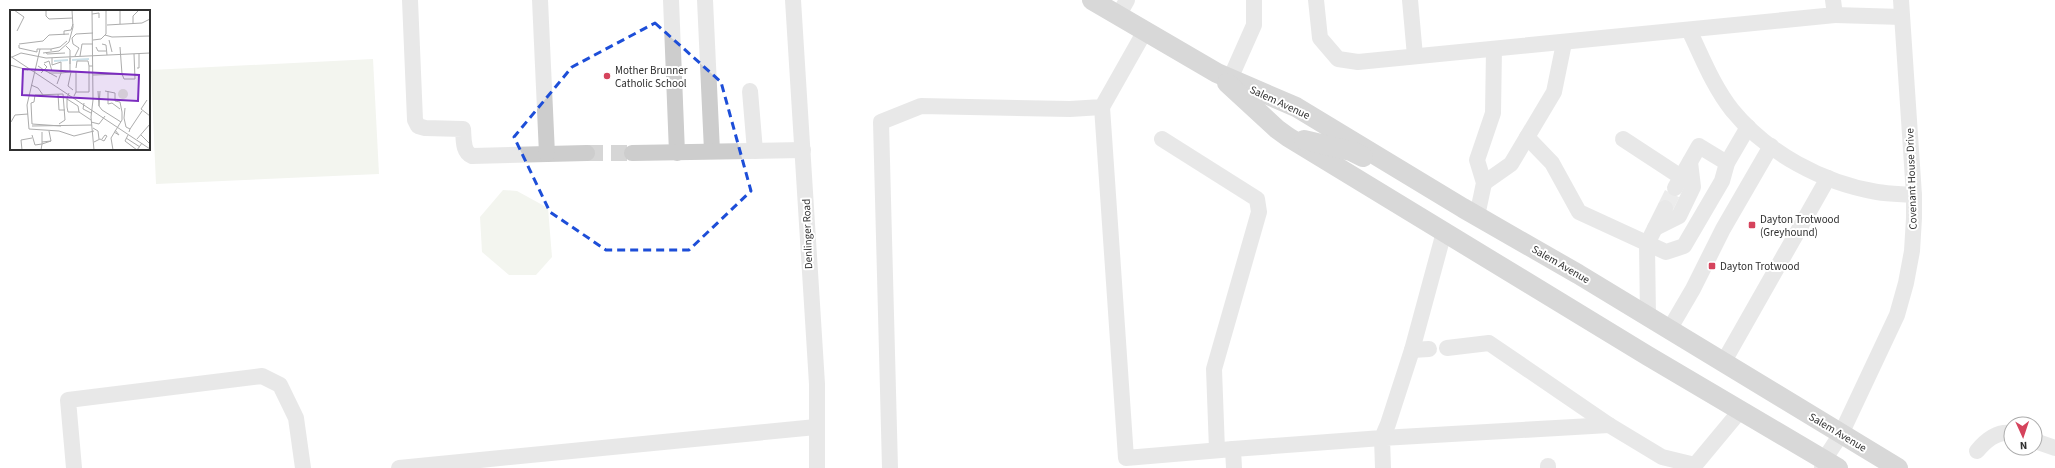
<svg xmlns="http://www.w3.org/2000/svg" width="2055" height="468" font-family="'Source Sans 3',sans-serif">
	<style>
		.green { fill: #e4e8dc }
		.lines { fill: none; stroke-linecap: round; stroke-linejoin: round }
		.minor-tunnel { stroke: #d6d6d6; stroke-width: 16; stroke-dasharray: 16 8; stroke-linecap: butt }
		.minor { stroke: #cdcdcd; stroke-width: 16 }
		.major { stroke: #a8a8a8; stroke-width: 20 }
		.marked { fill: none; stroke: #1d4ed8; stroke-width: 3; stroke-dasharray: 8 5; stroke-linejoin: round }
		.poi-dot { fill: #d5435c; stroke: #fff; stroke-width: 1.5 }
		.labels { text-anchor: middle; stroke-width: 4; stroke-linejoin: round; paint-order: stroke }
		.poi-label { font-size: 11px; fill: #303030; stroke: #fff; text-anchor: start }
		.street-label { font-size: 11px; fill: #303030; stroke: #fff }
		.inset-river { fill: none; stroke: #cde1e9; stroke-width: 2 }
		.inset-road { fill: none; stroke: #acacac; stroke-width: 1 }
		.view { fill: #7b2cbf; fill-opacity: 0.15; stroke: #7b2cbf; stroke-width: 2 }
		.inset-edge { fill: none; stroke: #303030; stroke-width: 2 }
	</style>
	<rect width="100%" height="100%" fill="#fff"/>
	<g class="green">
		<polygon points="373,59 379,174 156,184 151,70"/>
		<polygon points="503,190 517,191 548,208 552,257 536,275 509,275 482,252 480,217"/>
	</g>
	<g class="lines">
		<g class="minor-tunnel">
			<polyline points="587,153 632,153"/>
			<polyline points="1665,208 1675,188"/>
		</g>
		<g class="minor">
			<path d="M410,0L415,120L418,126L425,128L463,129C464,138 462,152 472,156L587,153"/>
			<polyline points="540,0 547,154"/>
			<polyline points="671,0 677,153"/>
			<polyline points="705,0 712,151"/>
			<polyline points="793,0 817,384 817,468"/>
			<polyline points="1316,0 1320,38 1338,59 1358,62 1835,15 1833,0"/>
			<polyline points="1410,0 1415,56"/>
			<polyline points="1835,15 1902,17"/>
			<polyline points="1118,16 1127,0"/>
			<path d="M1689,30C1702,57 1713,86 1732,110C1767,153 1823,183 1877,192C1889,194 1902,194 1914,195"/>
			<polyline points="1230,79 1254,25 1254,0"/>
			<polyline points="750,91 755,151"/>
			<polyline points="1102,107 1126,458 1233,449"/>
			<polyline points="1527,137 1552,163 1579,212 1666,252 1684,246 1722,181 1727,163 1748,127"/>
			<polyline points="1162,139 1257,199 1259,212 1214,369 1217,450"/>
			<polyline points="1623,139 1681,177"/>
			<polyline points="632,153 803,150"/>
			<polyline points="1484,183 1511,164 1554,92 1564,43"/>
			<polyline points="1675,188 1699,146 1727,163"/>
			<polyline points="1477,216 1484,183 1477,160 1493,113 1494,49"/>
			<polyline points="1655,228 1679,216 1693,187 1690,162"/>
			<polyline points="1648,317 1647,244 1665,208"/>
			<polyline points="1669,330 1693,289 1723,229 1771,146"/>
			<polyline points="1447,348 1489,343 1609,425 1662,457 1695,465 1740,411"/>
			<polyline points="1412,350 1429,349"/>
			<polyline points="1723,363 1828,178"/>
			<polyline points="2035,441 2055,448"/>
			<path d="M1977,451C1986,440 1997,431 2011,433"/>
			<polyline points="1548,466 1548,468"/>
			<polyline points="74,468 68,400 262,376 280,385 296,418 303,468"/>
			<polyline points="399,468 816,427"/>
			<polyline points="890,468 881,122 921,106 1070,109 1102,107 1145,31"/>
			<polyline points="1234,468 1233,449 1382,438 1388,424 1412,350 1444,232"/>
			<polyline points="1383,468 1382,438 1609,425"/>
			<polyline points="1822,468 1824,460 1841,434 1897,315 1906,283 1912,251 1914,218 1914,195 1901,0"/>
		</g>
		<g class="major">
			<polyline points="1092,0 1217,73 1296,107 1463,208 1578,274 1898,468"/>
			<polyline points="1227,83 1277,129 1288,137 1648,356 1838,468"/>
			<polyline points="1304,140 1351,151 1363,157"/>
		</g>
	</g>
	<path d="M0 0H2055V468H0ZM655,23L721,82L751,191L689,250H606L550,212L514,137L572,67Z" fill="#fff" fill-opacity=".55" fill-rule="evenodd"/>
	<path class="marked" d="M655,23L721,82L751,191L689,250H606L550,212L514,137L572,67Z"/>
	<g class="poi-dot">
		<circle cx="607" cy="76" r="4"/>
		<rect x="1748" y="221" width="8" height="8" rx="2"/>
		<rect x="1708" y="262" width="8" height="8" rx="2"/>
	</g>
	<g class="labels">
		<g class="poi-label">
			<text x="615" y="74">Mother Brunner<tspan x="615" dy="13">Catholic School</tspan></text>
			<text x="1760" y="223">Dayton Trotwood<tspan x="1760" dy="13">(Greyhound)</tspan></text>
			<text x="1720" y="270">Dayton Trotwood</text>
		</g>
		<g class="street-label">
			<text transform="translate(1280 102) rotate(25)" y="4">Salem Avenue</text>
			<text transform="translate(1911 179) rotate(-92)" y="4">Covenant House Drive</text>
			<text transform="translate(807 234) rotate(-92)" y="4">Denlinger Road</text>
			<text transform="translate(1561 264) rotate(30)" y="4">Salem Avenue</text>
			<text transform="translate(1838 432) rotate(31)" y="4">Salem Avenue</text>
		</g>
	</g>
	<g transform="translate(10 10)">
		<rect width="140" height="140" fill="#fff"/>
		<path d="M108 84a5 5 0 1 1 10 0a5 5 0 1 1-10 0Z" fill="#e4e8dc"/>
		<path class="inset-river" d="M62,50L79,49M44,51L58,50"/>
		<path class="inset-road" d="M4,0L14,7L7,21M36,0V6L39,9L63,8M82,0L83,90L81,107L84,140M110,0V14M82,4L89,3V8M123,14V6L129,0M97,15L132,13L140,9M54,25V21L61,20L63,14M95,25L102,27L140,26M83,30L91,29L96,24V0M99,30L102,42M9,34L33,31L39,25L59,24M92,34L96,35L97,45M9,35V38L27,42V39H41V41M56,36L60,40V54V48M86,37L88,41H96M30,39L17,95L19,119L49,121L64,126L84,121M41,39L50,37L57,31M36,42L37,44L55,43M33,43L49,41L59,32L63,17L62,0M0,46L140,139M65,46L69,38L63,34L62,28L66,24L83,23M70,46L72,34H83M2,47L11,43L36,48L140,43M34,53L39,51L42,61M0,55L18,60M28,56L34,60L37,57L34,54M66,58L67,51H78L79,56H83M127,58H129V44M60,62H66V82M61,62L58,76L63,80M31,63L34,60L47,67M39,63H51V52L42,55V48M112,64L114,69H125L124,44M83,65L112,64L110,37M47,74L51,63L60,62V54M21,75L28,78L33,85M88,81L89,96L90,81M95,81L105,83V91L110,92L112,102V110L101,128L103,140M98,81V94L102,93L110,99M48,84L49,100H55M64,86L66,82H79V56M57,89L68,96L69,102H58L57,97V88L59,83M137,90L131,99L140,106M74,93L73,99L81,103M89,96L92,100L111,112M115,98L114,108L116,117L120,119L119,122M69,102L81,110M1,112L5,105L18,104M81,112L89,114L95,106M49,114L55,110L53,84L25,85L24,92L21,93L22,114L51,116M22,116L82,115M83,118L88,121L89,129M120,119L132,101M32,122V132L41,131L39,121M104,122L109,125L105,120M22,125L25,135L32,134V132M118,125L115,131L127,140L132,133M131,125L140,134M116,128L130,137M127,129L140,114M84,132L90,129L94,131L97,126L95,125L92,129M12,140L11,130L22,128M31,140L32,134L41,131"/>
		<path class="view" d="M13,59L129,65L128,91L12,85Z"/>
		<rect width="140" height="140" class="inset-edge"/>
	</g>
	<g transform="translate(2023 436) rotate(177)"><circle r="19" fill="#ffffff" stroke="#acacac"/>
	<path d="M0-3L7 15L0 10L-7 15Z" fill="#d5435c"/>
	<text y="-6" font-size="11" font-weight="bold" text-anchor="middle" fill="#303030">N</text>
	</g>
</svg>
